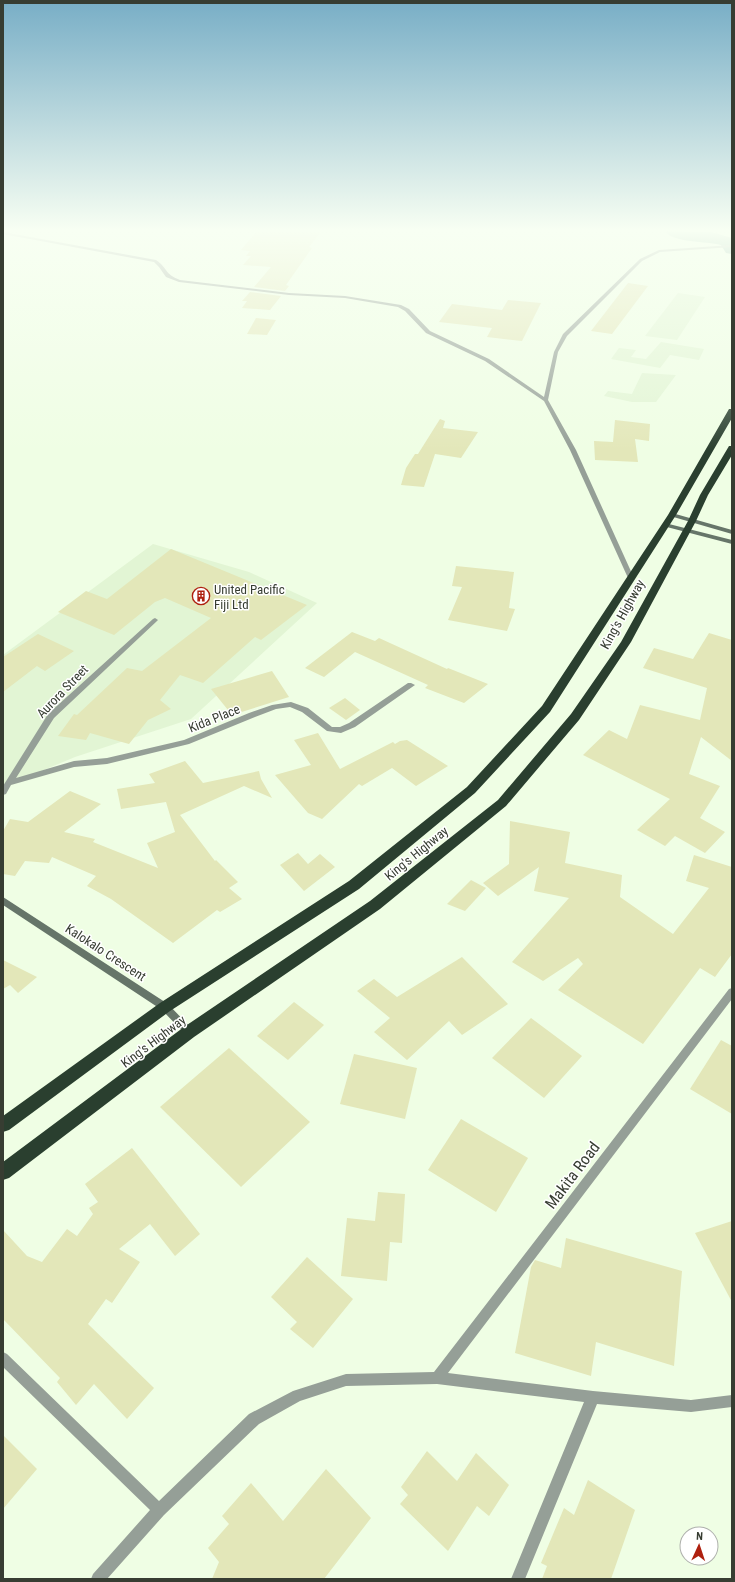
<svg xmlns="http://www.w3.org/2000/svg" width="735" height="1582" font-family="'Roboto Condensed',sans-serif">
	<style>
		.built { fill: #e2f5d4 }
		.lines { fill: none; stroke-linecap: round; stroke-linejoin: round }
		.river { fill: #70a594; fill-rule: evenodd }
		.building { fill: #e3e7b9 }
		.street { fill: #959f97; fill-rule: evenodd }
		.secondary { fill: #667569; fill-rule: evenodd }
		.highway { fill: #2a3f2f; fill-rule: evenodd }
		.labels { text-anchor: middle; stroke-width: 3; stroke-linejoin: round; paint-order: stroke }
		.poi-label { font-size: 13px; fill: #373d32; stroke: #fff; text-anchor: start }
		.street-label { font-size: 13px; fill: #373d32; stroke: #fff }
		.near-street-label { font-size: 16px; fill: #373d32; stroke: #fff }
	</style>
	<rect width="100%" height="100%" fill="#effee4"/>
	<g class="built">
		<polygon points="678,293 705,297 677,340 645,336"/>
		<polygon points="661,342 704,349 699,360 670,355 660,368 611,359 619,348 636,350 631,357 646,359"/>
		<polygon points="642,373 676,375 656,402 632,402 604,396 608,391 632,394"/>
		<polygon points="153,544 249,572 317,603 191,719 75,757 3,787 3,655"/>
	</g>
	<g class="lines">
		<path class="river" d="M665,231L711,232L732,238V254L726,253L721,245C707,241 673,243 665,231Z"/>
	</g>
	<g class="building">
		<polygon points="257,231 302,231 320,233 309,247 312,248 286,285 289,286 285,291 254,287 271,267 243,265 251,256 246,256 250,251 241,250"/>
		<polygon points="628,283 648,286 612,334 591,331"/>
		<polygon points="250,292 281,296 270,310 242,308 247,301 242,301"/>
		<polygon points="508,300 541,303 522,341 487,337 492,328 439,322 452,304 502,310"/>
		<polygon points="256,318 276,320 267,335 247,334"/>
		<polygon points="440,419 445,421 443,428 478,432 461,458 435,454 424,487 401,485 406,468 415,454 418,454"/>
		<polygon points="615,420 650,424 649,441 635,439 638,462 595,460 594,441 613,442"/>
		<polygon points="171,549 307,605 261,640 255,637 203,683 180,675 160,700 171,709 148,720 129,744 90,733 86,740 58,736 74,714 77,715 127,668 142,671 211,618 165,598 155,602 114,635 58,612 86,591 107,599"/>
		<polygon points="456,566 514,572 509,608 515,609 507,631 448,620 462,587 452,586"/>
		<polygon points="352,632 375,641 379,638 447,669 448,668 488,684 464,703 425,688 428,685 355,652 324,677 305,668"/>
		<polygon points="709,633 732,640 732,761 701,737 689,774 720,786 700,818 725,832 705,853 675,836 665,846 637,830 670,799 583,755 609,730 627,739 640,705 700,720 707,688 643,668 654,648 693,659"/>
		<polygon points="38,634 74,651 45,671 37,666 3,692 3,657"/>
		<polygon points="272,671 289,697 232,715 211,689"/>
		<polygon points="345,698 360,710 346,720 329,708"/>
		<polygon points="318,733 340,769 393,742 395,744 400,741 407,740 448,766 416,786 392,768 362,786 359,784 322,819 308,813 275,775 311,765 294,740"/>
		<polygon points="185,761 203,783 259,771 261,779 272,798 244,786 180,815 215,861 216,860 238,882 229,888 242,899 220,912 217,910 173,943 111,899 87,886 96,876 52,857 49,863 25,861 15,876 3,874 3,831 10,819 28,822 70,791 101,804 64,832 95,839 93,842 158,868 147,843 175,832 166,802 121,809 117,789 155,783 149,774"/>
		<polygon points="510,821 570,832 565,863 622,875 620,897 673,934 709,888 686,881 694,855 732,867 732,954 715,977 700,968 643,1044 558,990 583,964 578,958 543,981 512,962 569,898 534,891 539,867 498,896 483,883 509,864"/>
		<polygon points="298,853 308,864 320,854 335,867 304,891 280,865"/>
		<polygon points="471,880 486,888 465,911 447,904"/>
		<polygon points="462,957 508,1004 462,1035 449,1021 407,1060 374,1032 390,1018 357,991 374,979 397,997"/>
		<polygon points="3,960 37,977 18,993 10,985 3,989"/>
		<polygon points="294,1002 324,1025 288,1060 257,1036"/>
		<polygon points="531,1018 582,1056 544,1098 492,1058"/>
		<polygon points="721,1040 732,1046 732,1114 690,1089"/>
		<polygon points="229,1048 310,1122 241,1187 160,1107"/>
		<polygon points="354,1054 417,1068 405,1119 340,1104"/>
		<polygon points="461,1119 528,1158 496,1212 428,1170"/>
		<polygon points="132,1148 200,1234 175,1256 150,1224 119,1249 140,1262 112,1303 106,1299 88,1324 154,1388 127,1419 94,1384 76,1405 57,1382 60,1378 3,1319 3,1230 27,1256 42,1262 67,1229 77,1236 93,1214 89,1208 98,1202 85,1184"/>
		<polygon points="378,1192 405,1194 402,1243 390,1242 387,1281 341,1276 347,1218 375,1221"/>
		<polygon points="732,1221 732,1302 695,1233"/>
		<polygon points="566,1238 682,1271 674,1366 596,1342 591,1376 515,1353 531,1267 535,1260 561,1268"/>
		<polygon points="307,1257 353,1299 313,1348 290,1329 297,1322 271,1297"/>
		<polygon points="3,1435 37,1469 3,1509"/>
		<polygon points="427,1451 457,1481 476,1453 509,1485 489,1516 477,1506 448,1551 400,1504 408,1495 401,1487"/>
		<polygon points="326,1469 371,1518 324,1579 212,1579 219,1562 208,1548 229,1524 222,1516 251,1483 283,1521"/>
		<polygon points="588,1480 635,1510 611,1579 542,1579 547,1566 541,1563 564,1508 574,1515"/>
	</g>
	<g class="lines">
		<g class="street">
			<path d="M3,232L156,260C168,268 164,274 180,280L289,293L345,296L401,305L409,309L430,331L489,359L544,397L554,352L563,334L640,259L659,250L732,245V247L660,252L642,261L567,336L558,352L548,400L576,450L634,578L631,580L628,578L570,450L544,401L485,361L426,333L405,311L398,307L345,298L289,295L179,282L166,277L159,267L154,262L3,234Z"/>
			<polygon points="155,618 158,620 157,621 54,718 16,778 74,761 107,758 184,740 249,713 272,705 291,702 308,708 332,727 340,727 349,723 408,683 411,683 415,685 355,727 341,733 327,731 302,712 290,707 276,709 255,717 189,744 107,764 74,767 11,785 6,794 3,795 3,786 48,714 153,619"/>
			<polygon points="732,988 732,999 448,1373 593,1391 691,1400 732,1395 732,1407 691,1412 597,1404 525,1579 511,1579 584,1402 437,1384 346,1386 300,1401 259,1424 164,1515 107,1579 91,1579 93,1574 150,1510 3,1367 3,1352 7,1354 159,1501 249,1414 293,1391 346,1374 434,1372 729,989"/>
		</g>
		<g class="secondary">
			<polygon points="672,513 732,530 732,534 670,516 670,514"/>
			<polygon points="665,523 732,540 732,544 663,526 662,525"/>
			<polygon points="3,897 168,1004 192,1029 194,1032 192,1035 189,1036 186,1035 162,1010 3,905"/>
		</g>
		<g class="highway">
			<polygon points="729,409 732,409 732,418 676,515 550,712 475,793 359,889 170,1011 9,1130 3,1132 3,1116 160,1003 349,881 467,787 542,706 668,515"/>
			<polygon points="729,446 732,446 732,455 708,495 696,521 631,642 579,720 506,806 380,909 194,1037 9,1178 3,1180 3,1162 184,1027 370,901 498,800 571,714 621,642 688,521 700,495"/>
		</g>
	</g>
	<linearGradient id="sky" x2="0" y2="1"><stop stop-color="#78aec6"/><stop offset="0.51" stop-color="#f8fff3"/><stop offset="1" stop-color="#f8fff3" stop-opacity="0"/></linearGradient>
	<rect width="735" height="452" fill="url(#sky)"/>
	<defs>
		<symbol id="building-ring" viewBox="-11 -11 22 22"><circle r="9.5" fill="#fff" stroke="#ae200f" stroke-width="1.5"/><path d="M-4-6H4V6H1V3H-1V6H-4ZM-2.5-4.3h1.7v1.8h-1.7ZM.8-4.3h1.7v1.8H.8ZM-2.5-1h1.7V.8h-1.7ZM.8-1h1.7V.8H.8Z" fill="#ae200f"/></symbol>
	</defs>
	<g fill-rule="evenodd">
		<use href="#building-ring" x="191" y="586" width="20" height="20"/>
	</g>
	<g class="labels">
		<g class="poi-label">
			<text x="214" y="594">United Pacific<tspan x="214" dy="15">Fiji Ltd</tspan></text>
		</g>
		<g class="street-label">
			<text transform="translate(622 614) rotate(-61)" y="5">King's Highway</text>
			<text transform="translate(62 691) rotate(-46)" y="5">Aurora Street</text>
			<text transform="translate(214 718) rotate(-22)" y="5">Kida Place</text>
			<text transform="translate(416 853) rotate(-39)" y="5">King's Highway</text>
			<text transform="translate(106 952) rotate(33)" y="5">Kalokalo Crescent</text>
			<text transform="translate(153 1041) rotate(-37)" y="5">King's Highway</text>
		</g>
		<g class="near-street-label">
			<text transform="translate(572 1175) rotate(-53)" y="6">Makita Road</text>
		</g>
	</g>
	<rect width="735" height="1582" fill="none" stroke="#373d32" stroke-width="8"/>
	<g transform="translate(699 1546) rotate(3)"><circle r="19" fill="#ffffff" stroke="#afb1ad"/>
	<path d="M0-3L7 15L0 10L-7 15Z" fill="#ae200f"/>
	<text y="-6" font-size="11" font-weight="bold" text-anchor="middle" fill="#373d32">N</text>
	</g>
</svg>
